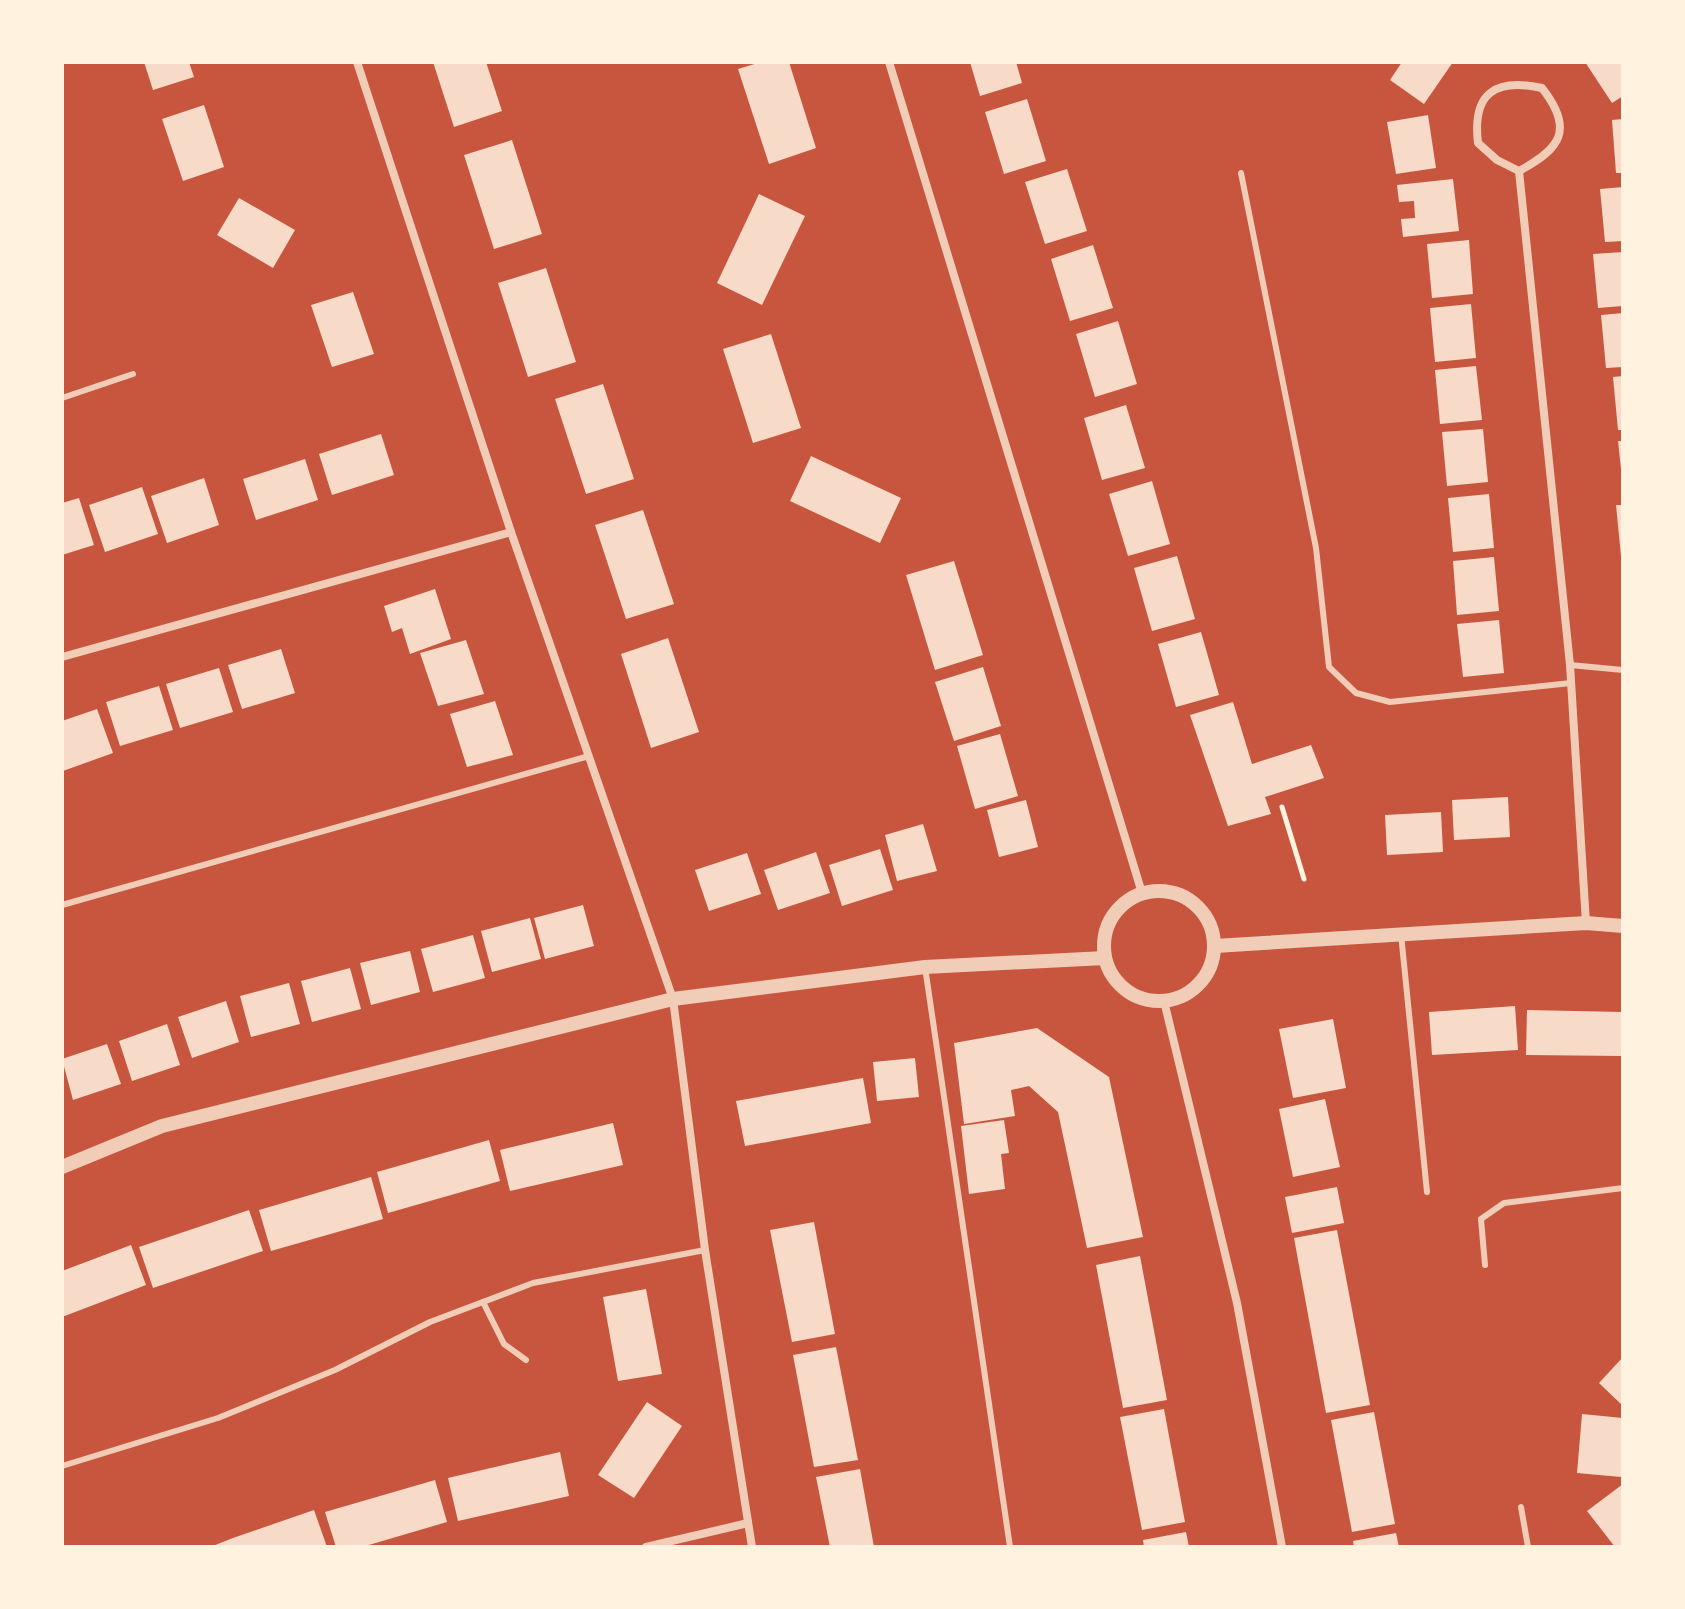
<svg xmlns="http://www.w3.org/2000/svg" width="1685" height="1609" font-family="'DejaVu Sans',sans-serif">
	<style>
		.building { fill: #f7dbc8 }
		.lines { fill: none; stroke-linecap: round; stroke-linejoin: round }
		.path { stroke: #fff3e0; stroke-width: 5 }
		.service { stroke: #f1ccb7; stroke-width: 6 }
		.minor { stroke: #f1ccb7; stroke-width: 8 }
		.tertiary { stroke: #f1ccb7; stroke-width: 14 }
	</style>
	<rect width="100%" height="100%" fill="#c8553d"/>
	<g class="building">
		<polygon points="144,62 189,62 194,77 153,90"/>
		<polygon points="433,62 486,62 502,111 454,127"/>
		<polygon points="761,62 789,62 816,148 769,164 738,69"/>
		<polygon points="970,62 1016,62 1022,83 980,96"/>
		<polygon points="1402,62 1453,62 1424,104 1390,80"/>
		<polygon points="1585,62 1623,62 1623,96 1612,103"/>
		<polygon points="1027,99 1046,161 1004,174 985,112"/>
		<polygon points="204,105 224,167 183,181 162,119"/>
		<polygon points="1428,115 1436,168 1396,174 1387,122"/>
		<polygon points="1623,119 1623,173 1616,173 1612,120"/>
		<polygon points="512,140 542,234 494,249 464,155"/>
		<polygon points="1067,169 1087,231 1045,244 1025,182"/>
		<polygon points="1453,179 1459,231 1403,237 1401,219 1415,218 1414,201 1399,202 1397,185"/>
		<polygon points="1623,187 1623,241 1605,242 1600,189"/>
		<polygon points="759,194 805,216 762,305 717,283"/>
		<polygon points="239,198 295,230 273,268 217,235"/>
		<polygon points="1469,240 1473,294 1432,298 1427,244"/>
		<polygon points="1093,245 1113,308 1070,321 1051,259"/>
		<polygon points="1623,252 1623,306 1598,308 1593,254"/>
		<polygon points="546,268 576,362 528,377 498,283"/>
		<polygon points="353,292 374,354 332,367 311,305"/>
		<polygon points="1471,304 1476,358 1435,362 1430,308"/>
		<polygon points="1623,313 1623,367 1606,368 1601,315"/>
		<polygon points="1118,321 1137,384 1095,397 1076,334"/>
		<polygon points="771,334 801,428 753,443 723,349"/>
		<polygon points="1476,366 1482,420 1440,424 1435,370"/>
		<polygon points="1623,376 1623,430 1618,430 1613,377"/>
		<polygon points="603,384 634,479 586,494 555,399"/>
		<polygon points="1126,405 1145,468 1102,480 1084,418"/>
		<polygon points="1483,429 1488,482 1447,486 1442,432"/>
		<polygon points="381,434 394,475 332,495 319,454"/>
		<polygon points="1618,441 1623,441 1623,468 1621,469"/>
		<polygon points="811,456 901,498 880,543 790,501"/>
		<polygon points="305,459 318,500 256,520 243,479"/>
		<polygon points="204,478 219,525 167,543 151,496"/>
		<polygon points="1152,481 1170,544 1128,556 1109,494"/>
		<polygon points="142,487 158,534 105,552 89,505"/>
		<polygon points="1489,494 1494,548 1453,552 1448,498"/>
		<polygon points="79,498 94,545 62,555 62,503"/>
		<polygon points="1616,505 1623,505 1623,556 1621,556"/>
		<polygon points="643,510 674,604 626,619 595,525"/>
		<polygon points="1177,556 1195,619 1152,631 1134,568"/>
		<polygon points="1494,557 1499,611 1457,615 1453,561"/>
		<polygon points="954,561 983,655 935,670 906,575"/>
		<polygon points="435,589 451,639 410,654 402,628 392,632 384,606"/>
		<polygon points="1499,620 1504,673 1463,677 1457,624"/>
		<polygon points="1201,632 1219,695 1176,707 1158,644"/>
		<polygon points="668,638 699,732 651,748 621,654"/>
		<polygon points="466,640 484,694 438,706 420,653"/>
		<polygon points="281,649 295,693 242,709 228,665"/>
		<polygon points="983,667 1001,726 954,741 935,682"/>
		<polygon points="219,668 233,712 180,728 166,684"/>
		<polygon points="159,686 173,730 120,746 106,702"/>
		<polygon points="495,701 513,755 467,767 450,714"/>
		<polygon points="1233,702 1252,764 1311,745 1324,778 1265,797 1271,814 1228,826 1190,715"/>
		<polygon points="97,709 113,753 63,771 62,721"/>
		<polygon points="1000,734 1018,796 975,809 957,746"/>
		<polygon points="1508,797 1510,837 1454,840 1452,800"/>
		<polygon points="1026,800 1038,847 999,857 987,810"/>
		<polygon points="1441,812 1443,852 1387,855 1385,815"/>
		<polygon points="923,824 937,871 897,881 885,835"/>
		<polygon points="880,849 893,890 842,906 829,865"/>
		<polygon points="816,852 830,893 778,910 764,870"/>
		<polygon points="747,853 761,894 709,911 695,870"/>
		<polygon points="583,905 594,946 545,959 534,918"/>
		<polygon points="530,918 541,959 492,972 481,931"/>
		<polygon points="473,935 485,978 433,992 421,949"/>
		<polygon points="410,951 420,992 371,1005 360,963"/>
		<polygon points="350,968 361,1009 312,1022 301,981"/>
		<polygon points="289,983 300,1024 251,1037 240,996"/>
		<polygon points="226,1001 239,1042 192,1058 178,1017"/>
		<polygon points="1515,1006 1518,1050 1432,1055 1429,1012"/>
		<polygon points="1527,1010 1623,1012 1623,1056 1526,1055"/>
		<polygon points="1333,1019 1346,1088 1293,1098 1279,1029"/>
		<polygon points="167,1024 180,1065 132,1081 119,1041"/>
		<polygon points="1037,1028 1109,1077 1143,1237 1087,1248 1058,1112 1029,1086 1011,1090 1015,1116 964,1124 954,1043"/>
		<polygon points="107,1044 121,1084 73,1100 62,1059"/>
		<polygon points="915,1058 919,1097 877,1101 873,1062"/>
		<polygon points="863,1078 871,1123 745,1146 736,1101"/>
		<polygon points="1325,1099 1340,1167 1293,1177 1279,1109"/>
		<polygon points="1004,1120 1009,1153 1001,1154 1005,1189 969,1194 961,1126"/>
		<polygon points="613,1123 623,1165 510,1191 500,1150"/>
		<polygon points="489,1140 500,1181 388,1213 377,1172"/>
		<polygon points="371,1177 383,1219 271,1251 259,1210"/>
		<polygon points="1337,1187 1344,1223 1292,1233 1285,1197"/>
		<polygon points="249,1210 263,1251 153,1288 139,1247"/>
		<polygon points="814,1222 835,1334 792,1342 770,1230"/>
		<polygon points="1337,1230 1370,1405 1326,1413 1294,1238"/>
		<polygon points="131,1245 146,1285 62,1317 62,1271"/>
		<polygon points="1140,1256 1167,1400 1123,1408 1096,1265"/>
		<polygon points="646,1289 662,1374 618,1381 603,1297"/>
		<polygon points="836,1347 858,1460 814,1467 793,1355"/>
		<polygon points="1623,1357 1623,1406 1599,1383"/>
		<polygon points="647,1402 682,1426 634,1498 598,1475"/>
		<polygon points="1164,1409 1185,1522 1142,1530 1120,1417"/>
		<polygon points="1374,1412 1395,1524 1352,1532 1331,1420"/>
		<polygon points="1582,1414 1623,1418 1621,1477 1577,1473"/>
		<polygon points="560,1452 569,1496 458,1521 448,1478"/>
		<polygon points="860,1469 874,1547 830,1547 816,1477"/>
		<polygon points="435,1480 447,1522 362,1547 336,1547 325,1512"/>
		<polygon points="1623,1484 1623,1547 1615,1547 1587,1511"/>
		<polygon points="314,1510 327,1547 210,1547 233,1538"/>
		<polygon points="1186,1532 1189,1547 1144,1547 1143,1540"/>
		<polygon points="1396,1533 1399,1547 1354,1547 1353,1541"/>
	</g>
	<g class="lines">
		<polyline class="path" points="1282,807 1304,879"/>
		<g class="service">
			<polyline points="1241,173 1316,548 1329,667 1356,693 1390,702 1571,683"/>
			<polyline points="62,398 133,374"/>
			<polyline points="1570,665 1623,670"/>
			<polyline points="62,905 589,756"/>
			<polyline points="1401,934 1427,1192"/>
			<polyline points="925,967 1010,1547"/>
			<polyline points="1485,1265 1481,1219 1504,1203 1623,1188"/>
			<polyline points="483,1302 504,1344 526,1360"/>
			<polyline points="62,1466 218,1418 335,1370 430,1322 533,1283 705,1250"/>
			<polyline points="1521,1507 1528,1547"/>
		</g>
		<g class="minor">
			<polyline points="357,62 511,532 673,999 705,1250 752,1547"/>
			<polyline points="889,62 1142,893"/>
			<path d="M1519,171C1560,149 1575,130 1542,88C1495,78 1472,93 1478,143L1497,160L1519,171L1570,665L1586,923"/>
			<polyline points="62,657 511,532"/>
			<polyline points="1164,1001 1237,1303 1282,1547"/>
			<polyline points="646,1547 748,1523"/>
		</g>
		<g class="tertiary">
			<circle cx="1159" cy="946" r="55"/>
			<polyline points="1215,946 1586,923 1623,926"/>
			<polyline points="62,1167 162,1126 673,999 925,967 1105,958"/>
		</g>
	</g>
	<rect width="1685" height="1609" fill="none" stroke="#fff3e0" stroke-width="128"/>
</svg>
